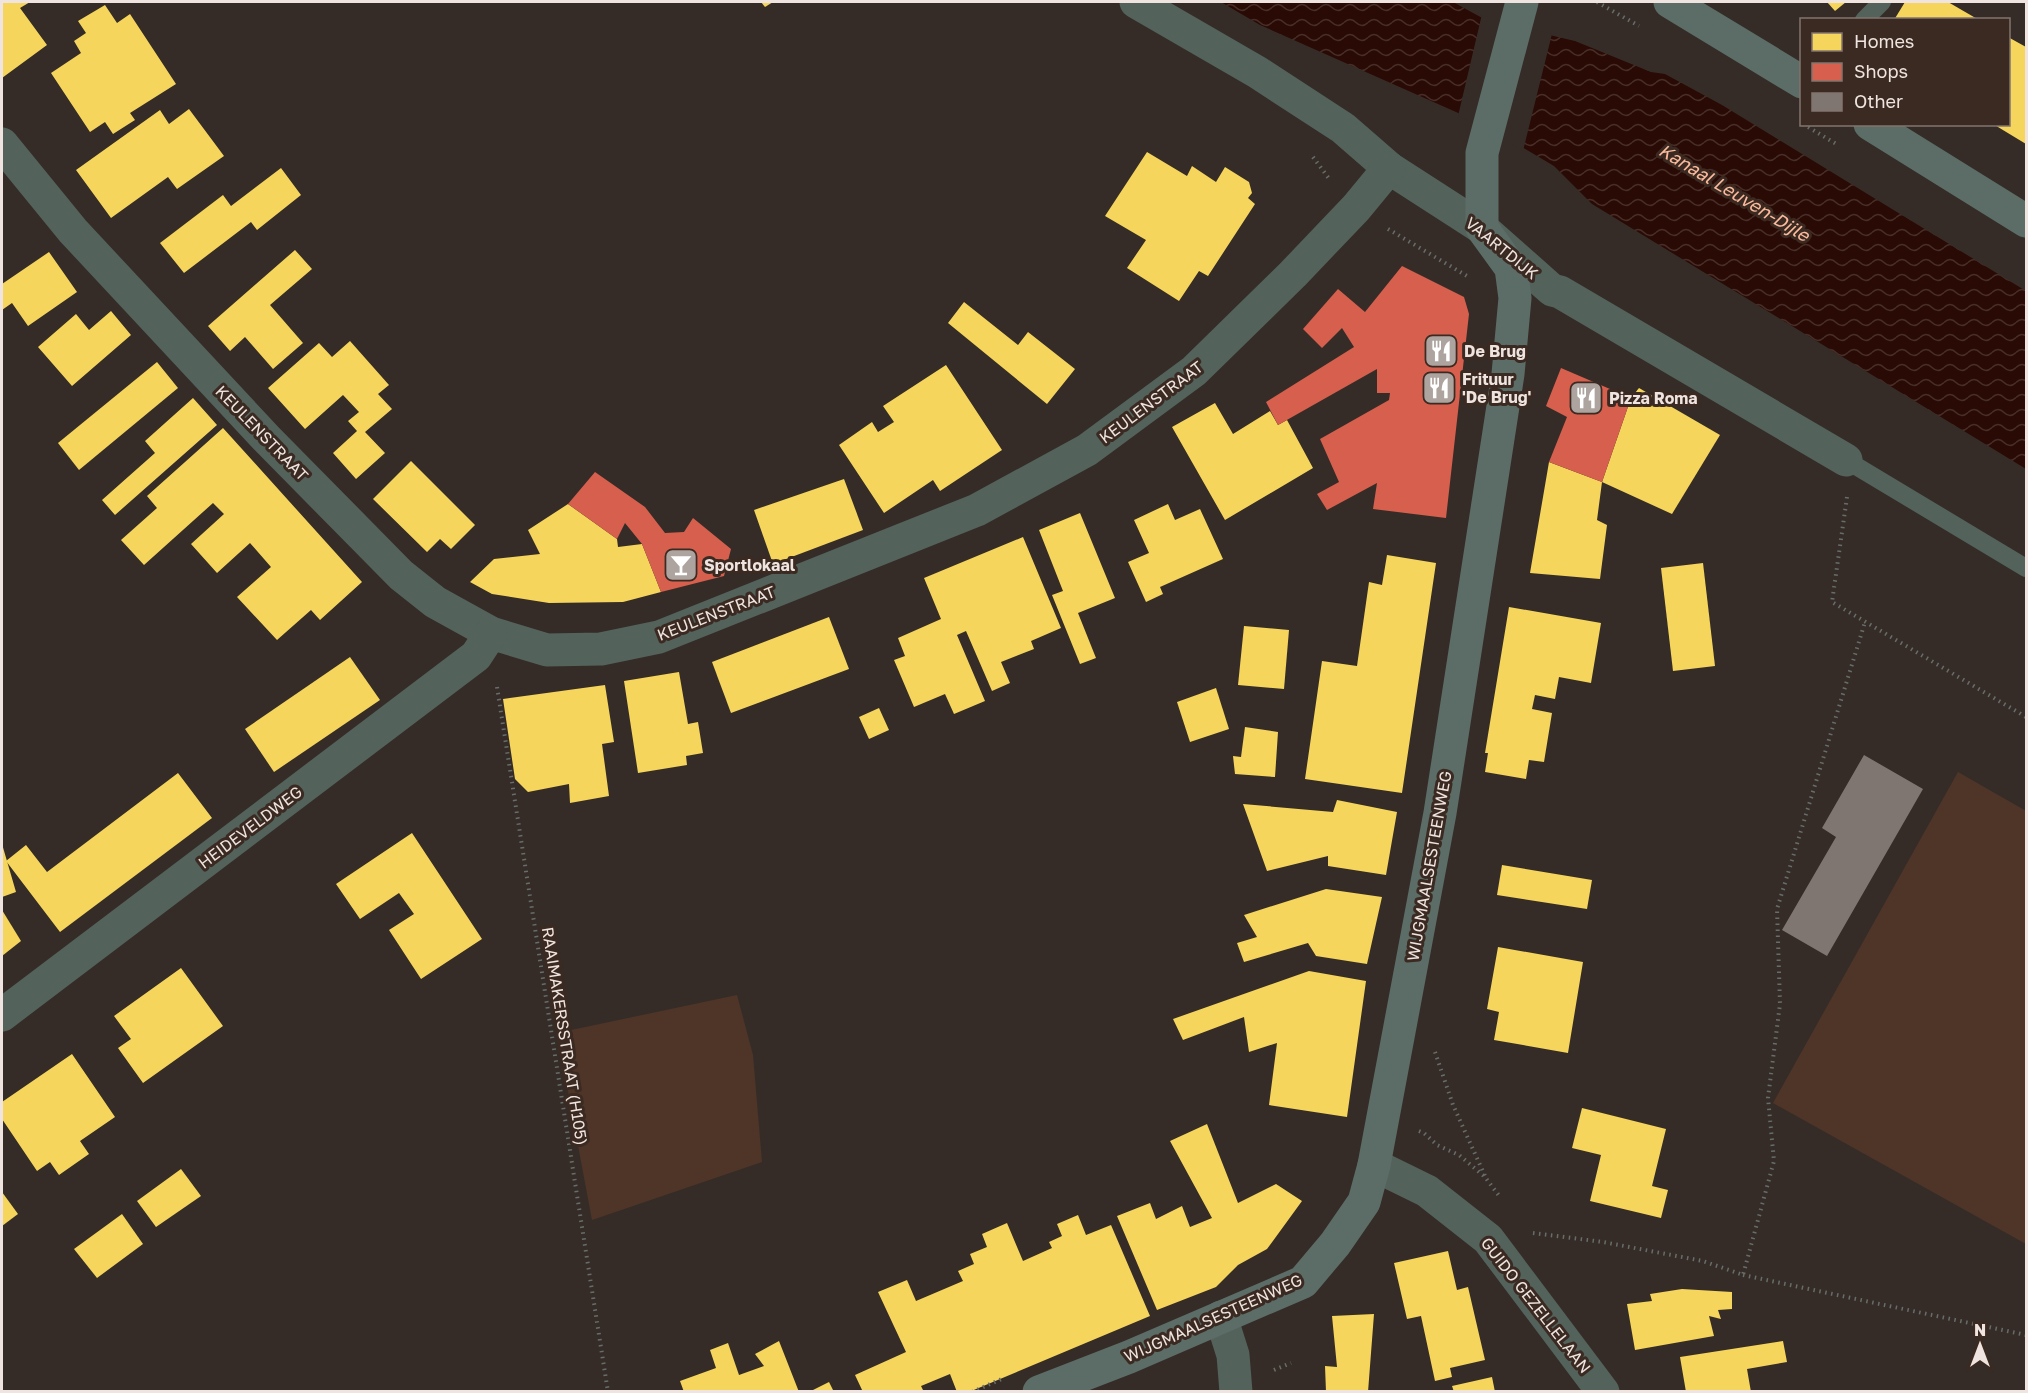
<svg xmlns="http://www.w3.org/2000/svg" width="2028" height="1393" font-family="'Golos Text',sans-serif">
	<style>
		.garden { fill: #4f3528 }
		.water { fill: url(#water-waves) }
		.pier { fill: #352c28 }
		.homes { fill: #f6d55c }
		.shops { fill: #d6604d }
		.building { fill: #7f7672 }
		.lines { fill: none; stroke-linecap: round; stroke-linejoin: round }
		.path { stroke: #676d69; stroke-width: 4; stroke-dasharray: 1.5 4.5; stroke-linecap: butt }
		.lane { stroke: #54625c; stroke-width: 18 }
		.street { stroke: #54625c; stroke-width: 33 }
		.secondary { stroke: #5c6d67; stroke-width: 33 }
		.labels { text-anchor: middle; stroke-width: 6; stroke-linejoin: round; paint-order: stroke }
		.street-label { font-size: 16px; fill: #efe4df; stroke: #3b2a22 }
		.poi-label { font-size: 16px; font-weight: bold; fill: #efe4df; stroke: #3b2a22; text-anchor: start }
		.water-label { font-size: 18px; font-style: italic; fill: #fbba9c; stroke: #3b2a22 }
	</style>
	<defs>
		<pattern id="water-waves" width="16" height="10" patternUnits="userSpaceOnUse" patternTransform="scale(1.5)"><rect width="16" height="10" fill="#290a04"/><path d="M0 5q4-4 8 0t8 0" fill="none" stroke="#482e28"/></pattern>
	</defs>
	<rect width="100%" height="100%" fill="#352c28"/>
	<g class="garden">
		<polygon points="1958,772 2026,811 2026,1244 1773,1103"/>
		<polygon points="737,995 753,1055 762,1162 592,1220 557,1033"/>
	</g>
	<polygon class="water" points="1221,2 1453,2 1486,20 1575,41 1651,72 1665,74 1722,105 2026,291 2026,469 1592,204 1554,166 1483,124 1260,25"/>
	<polygon class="pier" points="1482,14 1487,17 1552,34 1523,151 1482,126 1458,116"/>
	<g class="homes">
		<polygon points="2,2 30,2 20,8 47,45 2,78"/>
		<polygon points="761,2 773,2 765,7"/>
		<polygon points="1827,2 1846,2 1835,11"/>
		<polygon points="1905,2 1948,2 1979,20 1894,20"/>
		<polygon points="105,5 117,23 130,14 176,84 130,113 135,120 113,134 105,122 90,132 51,73 81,53 74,41 86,33 78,21"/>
		<polygon points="2008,37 2026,47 2026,144 1993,124 2008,124"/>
		<polygon points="189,109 224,156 177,189 168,177 111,218 76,170 160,110 169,124"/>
		<polygon points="1147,152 1187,176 1192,166 1216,182 1225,167 1249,182 1252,193 1248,198 1255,204 1208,276 1199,271 1179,301 1127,268 1146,240 1105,216"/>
		<polygon points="281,168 301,195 257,230 251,222 184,273 160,243 223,195 231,206"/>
		<polygon points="295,250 312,269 270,305 303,343 273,369 245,337 230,351 208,326"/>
		<polygon points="49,252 77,292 28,326 12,303 2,310 2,284"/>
		<polygon points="964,302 1018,345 1028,332 1075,369 1047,404 948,323"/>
		<polygon points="111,311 131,335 72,386 38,347 76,314 89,330"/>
		<polygon points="350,341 389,385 378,394 392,409 365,432 385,453 356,479 333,453 357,431 348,421 359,412 343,395 305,429 268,388 319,343 332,357"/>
		<polygon points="157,362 178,388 79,470 58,443"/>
		<polygon points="946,365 1002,450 940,491 933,480 884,513 839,445 872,422 878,432 894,422 883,406"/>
		<polygon points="1639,388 1720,435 1672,514 1602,482 1631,398"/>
		<polygon points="193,398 217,425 115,515 102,500 155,453 145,441"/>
		<polygon points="1215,403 1233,434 1270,411 1278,425 1287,420 1313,468 1225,520 1172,427"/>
		<polygon points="223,428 362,582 320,620 311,610 277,640 237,597 271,567 250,543 217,573 191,544 224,514 213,503 144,565 121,540 157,508 147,496"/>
		<polygon points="411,461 475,525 451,549 440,539 427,552 373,499"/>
		<polygon points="1549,462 1602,482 1597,520 1607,525 1600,579 1530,573"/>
		<polygon points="844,479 863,530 773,564 754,510"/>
		<polygon points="568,504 617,539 618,547 642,544 661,592 623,602 549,603 492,594 470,582 494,559 540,554 528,530"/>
		<polygon points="1168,504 1175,520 1200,509 1223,559 1160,587 1163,594 1146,602 1128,562 1149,553 1134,520"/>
		<polygon points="1080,513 1115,598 1078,613 1096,658 1080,664 1052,595 1063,591 1039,530"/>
		<polygon points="1023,537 1061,628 1031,641 1034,649 1001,662 1010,683 992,691 966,631 957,635 985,701 954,714 945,694 914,707 894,660 905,656 898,638 941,619 924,578"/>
		<polygon points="1387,555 1436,563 1402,793 1305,779 1322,661 1357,666 1369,582 1382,585"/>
		<polygon points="1703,563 1715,666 1673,671 1661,568"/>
		<polygon points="1509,607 1601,623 1591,683 1559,677 1555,699 1535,695 1532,709 1552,713 1544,762 1529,760 1526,779 1485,772 1488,753 1485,753"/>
		<polygon points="829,617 849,669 731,713 712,662"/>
		<polygon points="1244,626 1289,630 1284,689 1238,685"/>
		<polygon points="350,657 380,700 274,772 245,729"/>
		<polygon points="679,672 688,724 698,722 703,753 686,756 687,765 638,773 624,681"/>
		<polygon points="605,685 614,742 602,744 609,796 570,803 569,784 528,792 515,779 503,699"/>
		<polygon points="1216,688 1229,729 1190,742 1177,702"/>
		<polygon points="879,708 889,730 869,739 859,717"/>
		<polygon points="1245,727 1278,732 1275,777 1235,774 1233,756 1241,757"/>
		<polygon points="178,773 212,818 60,932 6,861 26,845 47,872"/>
		<polygon points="1337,800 1397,812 1386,875 1328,866 1328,856 1267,871 1243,804 1333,812"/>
		<polygon points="412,833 482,939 421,979 389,930 414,914 399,893 360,919 336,884"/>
		<polygon points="2,844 16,892 2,897"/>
		<polygon points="1502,865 1592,880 1587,909 1497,895"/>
		<polygon points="1326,889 1382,897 1367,964 1316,956 1308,943 1244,962 1237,943 1257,937 1244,915"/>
		<polygon points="2,910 21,941 2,956"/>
		<polygon points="1498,947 1583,962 1568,1053 1494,1040 1499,1012 1487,1009"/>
		<polygon points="181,968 223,1026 143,1083 118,1048 131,1039 114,1016"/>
		<polygon points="1309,971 1366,981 1347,1117 1269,1105 1277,1043 1249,1052 1244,1017 1183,1040 1173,1019"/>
		<polygon points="72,1054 115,1117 80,1141 89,1154 59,1175 50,1162 37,1171 2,1119 2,1102"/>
		<polygon points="1582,1108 1666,1129 1652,1186 1668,1190 1661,1218 1590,1201 1601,1155 1572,1148"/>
		<polygon points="1207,1124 1238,1203 1276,1184 1302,1201 1267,1249 1238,1265 1216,1287 1157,1310 1117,1216 1150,1203 1156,1219 1182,1206 1190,1227 1212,1218 1170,1141"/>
		<polygon points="181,1169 201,1196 156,1227 137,1201"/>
		<polygon points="2,1192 18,1214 2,1226"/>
		<polygon points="122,1214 143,1244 97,1278 74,1249"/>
		<polygon points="1078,1215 1086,1235 1111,1225 1150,1316 969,1392 957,1392 950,1374 921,1386 924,1392 863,1392 855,1375 906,1352 878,1292 907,1280 916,1301 963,1281 958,1271 974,1264 970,1254 987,1247 982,1234 1007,1223 1023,1261 1052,1248 1049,1242 1062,1236 1057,1224"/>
		<polygon points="1448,1251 1457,1290 1468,1287 1485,1360 1450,1368 1452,1377 1435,1381 1421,1316 1407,1319 1394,1263"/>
		<polygon points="1682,1289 1732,1292 1732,1309 1718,1310 1721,1319 1709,1316 1714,1336 1635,1350 1627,1304 1652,1301 1650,1294"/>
		<polygon points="1374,1314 1368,1392 1326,1392 1325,1366 1337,1367 1332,1316"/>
		<polygon points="779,1341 799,1392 684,1392 680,1381 716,1368 710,1350 728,1343 739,1375 764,1366 755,1354"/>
		<polygon points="1783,1341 1787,1362 1747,1369 1751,1392 1686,1392 1680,1357"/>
		<polygon points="1492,1377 1495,1392 1454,1392 1452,1386"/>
		<polygon points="829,1382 834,1392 809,1392"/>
	</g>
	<g class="shops">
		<polygon points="1402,266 1464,297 1469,314 1446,518 1373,509 1377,483 1327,510 1317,494 1339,482 1320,439 1389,400 1390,393 1377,393 1377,369 1278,425 1266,402 1354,347 1342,328 1322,348 1303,329 1338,289 1365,312"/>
		<polygon points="1561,368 1631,398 1602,482 1549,462 1567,417 1546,406"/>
		<polygon points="595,472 645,507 665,533 684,532 693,518 731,549 724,576 661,592 642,544 625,523 617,539 568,504"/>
	</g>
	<polygon class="building" points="1864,755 1923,789 1827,956 1782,930 1836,837 1822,828"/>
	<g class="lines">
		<g class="path">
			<polyline points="1597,2 1639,26"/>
			<polyline points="1803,124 1838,145"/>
			<polyline points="1313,157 1330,180"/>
			<polyline points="1388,229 1467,276"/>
			<polyline points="1847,497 1832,602 2026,717"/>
			<polyline points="497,687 608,1392"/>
			<polyline points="1435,1052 1453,1105 1485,1176"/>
			<polyline points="1419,1131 1424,1133 1437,1145 1459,1155 1485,1177 1500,1197"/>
			<polyline points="1533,1233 1603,1242 1703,1261 1743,1275 1774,1161 1768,1098 1780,1004 1777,909 1865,622"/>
			<polyline points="1743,1275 2026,1335"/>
			<polyline points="1274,1370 1291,1363"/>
			<polyline points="972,1392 1004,1378"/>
		</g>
		<g class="lane">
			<polyline points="1864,20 1882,2"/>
			<polyline points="1846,460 2026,568"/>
		</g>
		<g class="street">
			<polyline points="1136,2 1257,72 1343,128 1389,168 1482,228 1552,290 1560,292 1846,460"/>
			<polyline points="2,144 73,231 266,438 401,575 435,602 491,633 547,650 601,649 659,637 977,510 1087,450 1194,371 1293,274 1356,208 1389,168"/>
			<polyline points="2,1015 476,656 491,633"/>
			<polyline points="1374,1165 1427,1191 1488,1239 1603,1392"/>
			<polyline points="1221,1317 1233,1355 1236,1392"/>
		</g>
		<g class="secondary">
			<polyline points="1670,2 1802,82"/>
			<polyline points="1870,124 2026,221"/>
			<polyline points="1039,1392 1129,1357 1303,1282 1335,1244 1364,1202 1374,1165 1440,813 1508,374 1515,298 1511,268 1482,228 1482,153 1522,2"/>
		</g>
	</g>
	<defs>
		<symbol id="restaurant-square" viewBox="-11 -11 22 22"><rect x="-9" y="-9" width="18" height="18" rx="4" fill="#aea49f" stroke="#3b2a22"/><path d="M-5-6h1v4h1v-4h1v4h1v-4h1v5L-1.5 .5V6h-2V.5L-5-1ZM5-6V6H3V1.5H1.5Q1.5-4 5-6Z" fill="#fff"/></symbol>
		<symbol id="bar-square" viewBox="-11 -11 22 22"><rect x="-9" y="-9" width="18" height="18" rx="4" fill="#aea49f" stroke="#3b2a22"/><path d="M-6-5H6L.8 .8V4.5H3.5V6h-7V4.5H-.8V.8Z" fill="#fff"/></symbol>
	</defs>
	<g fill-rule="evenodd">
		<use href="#restaurant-square" x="1422" y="332" width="38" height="38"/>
		<use href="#restaurant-square" x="1420" y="369" width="38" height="38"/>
		<use href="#restaurant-square" x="1567" y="379" width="38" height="38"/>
		<use href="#bar-square" x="662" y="546" width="38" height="38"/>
	</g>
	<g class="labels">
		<g class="street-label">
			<text transform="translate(1502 248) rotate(39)" y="6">VAARTDIJK</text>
			<text transform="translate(1151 402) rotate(-37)" y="6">KEULENSTRAAT</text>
			<text transform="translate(262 433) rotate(46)" y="6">KEULENSTRAAT</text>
			<text transform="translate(716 613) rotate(-21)" y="6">KEULENSTRAAT</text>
			<text transform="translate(250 827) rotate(-37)" y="6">HEIDEVELDWEG</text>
			<text transform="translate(1429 866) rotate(-80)" y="6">WIJGMAALSESTEENWEG</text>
			<text transform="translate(565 1036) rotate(81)" y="6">RAAIMAKERSSTRAAT (H105)</text>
			<text transform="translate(1536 1305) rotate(52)" y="6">GUIDO GEZELLELAAN</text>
			<text transform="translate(1213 1318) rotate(-24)" y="6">WIJGMAALSESTEENWEG</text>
		</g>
		<g class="poi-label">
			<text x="1464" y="357">De Brug</text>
			<text x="1462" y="385">Frituur<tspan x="1462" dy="18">'De Brug'</tspan></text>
			<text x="1609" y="404">Pizza Roma</text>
			<text x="704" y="571">Sportlokaal</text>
		</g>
		<g class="water-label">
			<text transform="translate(1734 193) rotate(31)" y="6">Kanaal Leuven-Dijle</text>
		</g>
	</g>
	<rect width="2028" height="1393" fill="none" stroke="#efe4df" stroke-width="6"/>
	<rect x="1800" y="18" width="210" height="108" fill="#3b2a22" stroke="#83746e" stroke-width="1.5"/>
	<rect x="1812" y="33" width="30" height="18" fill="#f6d55c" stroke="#83746e" stroke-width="1.5"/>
	<text x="1854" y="48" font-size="18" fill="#efe4df">Homes</text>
	<rect x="1812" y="63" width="30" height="18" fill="#d6604d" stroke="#83746e" stroke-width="1.5"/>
	<text x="1854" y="78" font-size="18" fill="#efe4df">Shops</text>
	<rect x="1812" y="93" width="30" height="18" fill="#7f7672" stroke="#83746e" stroke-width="1.5"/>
	<text x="1854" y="108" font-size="18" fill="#efe4df">Other</text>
	<g transform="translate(1980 1345)" stroke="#3b2a22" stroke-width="4.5" paint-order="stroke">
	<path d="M0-4.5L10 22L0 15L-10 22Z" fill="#efe4df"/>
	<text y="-9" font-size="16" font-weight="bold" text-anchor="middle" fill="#efe4df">N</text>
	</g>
</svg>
